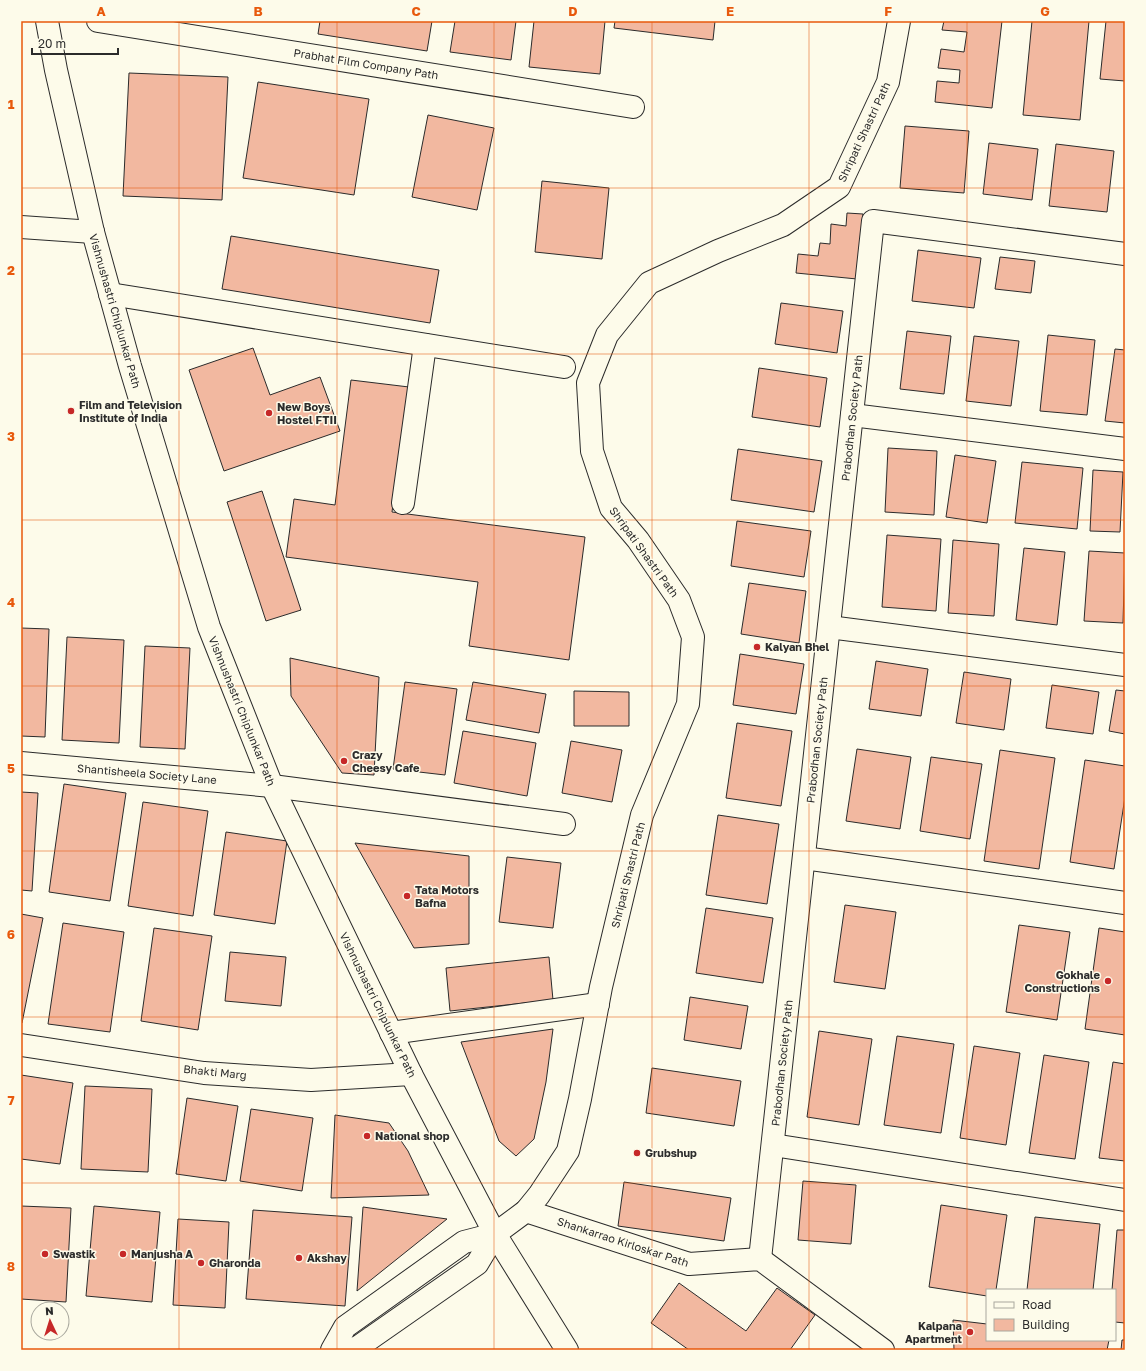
<svg xmlns="http://www.w3.org/2000/svg" width="1146" height="1371" font-family="'Golos Text',sans-serif">
	<style>
		.building { fill: #f2b8a0; stroke: #2b2b2b }
		.lines { fill: none; stroke-linecap: round; stroke-linejoin: round }
		.minor-casing { stroke: #2b2b2b; stroke-width: 24 }
		.tertiary-casing { stroke: #2b2b2b; stroke-width: 24 }
		.primary-casing { stroke: #2b2b2b; stroke-width: 24 }
		.minor { stroke: #fdfbea; stroke-width: 22 }
		.tertiary { stroke: #fdfbea; stroke-width: 22 }
		.primary { stroke: #fdfbea; stroke-width: 22 }
		.grid { fill: none; stroke: #e8590c; stroke-width: 1; stroke-opacity: 0.55 }
		.poi-dot { fill: #c62828; stroke: #fdfbea; stroke-width: 1.5 }
		.labels { text-anchor: middle; stroke-width: 3; stroke-linejoin: round; paint-order: stroke }
		.street-label { font-size: 11px; fill: #2b2b2b; stroke: #fdfbea }
		.poi-label { font-size: 11px; font-weight: bold; fill: #2b2b2b; stroke: #fdfbea; text-anchor: start }
		.neatline { fill: none; stroke: #e8590c; stroke-width: 1.5 }
		.grid-label { font-size: 13px; text-anchor: middle; font-weight: bold; fill: #e8590c }
	</style>
	<rect width="100%" height="100%" fill="#fdfbea"/>
	<g class="building">
		<polygon points="320,21 432,21 427,51 318,34"/>
		<polygon points="455,21 516,21 511,60 450,52"/>
		<polygon points="534,21 605,21 600,74 529,67"/>
		<polygon points="615,21 715,21 713,40 614,28"/>
		<polygon points="944,21 1002,21 992,108 935,102 937,81 959,83 960,70 938,68 941,49 964,52 967,32 942,30"/>
		<polygon points="1032,21 1089,21 1080,120 1023,115"/>
		<polygon points="1106,21 1125,21 1125,81 1100,79"/>
		<polygon points="129,73 228,77 222,200 123,196"/>
		<polygon points="258,82 369,99 354,195 243,178"/>
		<polygon points="428,115 494,128 477,210 412,197"/>
		<polygon points="905,126 969,131 964,193 900,188"/>
		<polygon points="989,143 1038,149 1032,200 983,194"/>
		<polygon points="1056,144 1114,151 1107,212 1049,206"/>
		<polygon points="542,181 609,188 602,259 535,252"/>
		<polygon points="847,213 863,214 857,279 796,273 798,254 818,256 820,243 830,244 831,224 846,226"/>
		<polygon points="231,236 439,270 430,323 222,289"/>
		<polygon points="918,250 981,258 974,308 912,301"/>
		<polygon points="1000,257 1035,261 1031,293 995,289"/>
		<polygon points="781,303 843,311 837,353 775,344"/>
		<polygon points="907,331 951,336 944,394 900,389"/>
		<polygon points="1048,335 1095,340 1087,415 1040,411"/>
		<polygon points="974,336 1019,341 1011,406 966,401"/>
		<polygon points="253,348 270,395 320,377 340,431 224,471 189,370"/>
		<polygon points="1115,349 1125,350 1125,423 1105,421"/>
		<polygon points="759,368 827,378 820,427 752,417"/>
		<polygon points="351,380 409,387 392,512 585,537 569,660 469,646 478,582 286,557 294,499 335,505"/>
		<polygon points="888,448 937,451 934,515 885,512"/>
		<polygon points="738,449 822,461 814,512 731,500"/>
		<polygon points="955,455 996,461 987,523 946,517"/>
		<polygon points="1022,462 1083,468 1077,529 1015,523"/>
		<polygon points="1093,470 1123,472 1120,532 1090,531"/>
		<polygon points="262,491 301,610 266,621 227,502"/>
		<polygon points="737,521 811,531 804,577 731,566"/>
		<polygon points="887,535 941,539 936,611 882,607"/>
		<polygon points="953,540 999,544 994,616 948,613"/>
		<polygon points="1024,548 1065,552 1057,625 1016,620"/>
		<polygon points="1089,551 1125,553 1123,623 1084,621"/>
		<polygon points="749,583 806,591 799,643 741,634"/>
		<polygon points="21,628 49,629 45,737 21,736"/>
		<polygon points="67,637 124,640 119,743 62,740"/>
		<polygon points="145,646 190,648 185,749 140,747"/>
		<polygon points="740,654 804,664 796,714 733,705"/>
		<polygon points="290,658 379,677 374,775 342,773 291,696"/>
		<polygon points="876,661 928,669 921,716 869,709"/>
		<polygon points="964,672 1011,679 1004,730 956,723"/>
		<polygon points="405,682 457,689 445,775 393,769"/>
		<polygon points="473,682 546,694 539,733 466,720"/>
		<polygon points="1052,685 1099,692 1093,734 1046,728"/>
		<polygon points="1116,690 1125,691 1125,734 1109,731"/>
		<polygon points="574,691 629,692 629,726 574,726"/>
		<polygon points="737,723 792,731 781,806 726,798"/>
		<polygon points="463,731 536,743 527,796 454,783"/>
		<polygon points="571,741 622,750 612,802 562,793"/>
		<polygon points="857,749 911,757 900,829 846,821"/>
		<polygon points="1000,750 1055,758 1039,869 984,861"/>
		<polygon points="931,757 982,764 970,839 920,831"/>
		<polygon points="1085,760 1125,766 1125,797 1114,869 1070,862"/>
		<polygon points="64,784 126,793 110,901 49,892"/>
		<polygon points="21,792 38,793 32,891 21,890"/>
		<polygon points="143,802 208,811 193,916 128,906"/>
		<polygon points="718,815 779,824 767,904 706,895"/>
		<polygon points="226,832 287,841 275,924 214,915"/>
		<polygon points="355,843 469,856 469,944 414,948"/>
		<polygon points="507,857 561,863 553,928 499,922"/>
		<polygon points="845,905 896,912 885,989 834,982"/>
		<polygon points="706,908 773,918 763,983 696,973"/>
		<polygon points="21,914 43,918 22,1023 21,1022"/>
		<polygon points="63,923 124,932 110,1032 48,1024"/>
		<polygon points="1019,925 1070,932 1057,1020 1006,1012"/>
		<polygon points="154,928 212,936 198,1030 141,1021"/>
		<polygon points="1099,928 1125,932 1125,1035 1085,1029"/>
		<polygon points="230,952 286,957 281,1006 225,1001"/>
		<polygon points="549,957 553,1000 450,1011 446,968"/>
		<polygon points="690,997 748,1006 741,1049 684,1040"/>
		<polygon points="553,1029 546,1082 534,1139 516,1156 499,1141 461,1042"/>
		<polygon points="819,1031 872,1039 859,1125 807,1117"/>
		<polygon points="897,1036 954,1044 941,1133 884,1125"/>
		<polygon points="974,1046 1020,1053 1006,1145 960,1138"/>
		<polygon points="1044,1055 1089,1062 1075,1159 1029,1153"/>
		<polygon points="1113,1062 1125,1064 1125,1161 1099,1158"/>
		<polygon points="652,1068 741,1081 734,1126 646,1113"/>
		<polygon points="21,1075 73,1083 60,1164 21,1159"/>
		<polygon points="85,1086 152,1089 148,1172 81,1169"/>
		<polygon points="187,1098 238,1106 226,1181 176,1174"/>
		<polygon points="251,1109 313,1118 302,1191 240,1181"/>
		<polygon points="335,1115 389,1123 408,1151 429,1195 331,1198"/>
		<polygon points="803,1181 856,1185 851,1244 798,1240"/>
		<polygon points="624,1182 731,1198 724,1241 618,1226"/>
		<polygon points="941,1205 1007,1215 996,1290 987,1290 987,1296 929,1287"/>
		<polygon points="21,1206 71,1208 66,1302 21,1299"/>
		<polygon points="94,1206 160,1212 152,1302 86,1296"/>
		<polygon points="363,1207 447,1219 357,1291"/>
		<polygon points="253,1210 352,1217 345,1306 246,1299"/>
		<polygon points="1035,1217 1100,1224 1093,1290 1027,1290"/>
		<polygon points="178,1219 229,1222 225,1308 173,1305"/>
		<polygon points="1117,1230 1125,1230 1125,1323 1115,1322 1115,1290 1112,1290"/>
		<polygon points="679,1283 746,1331 777,1288 815,1315 790,1350 689,1350 651,1323"/>
		<polygon points="953,1320 987,1324 987,1340 1109,1340 1107,1350 954,1350"/>
		<polygon points="1122,1340 1125,1340 1125,1350 1121,1350"/>
	</g>
	<g class="lines">
		<defs>
			<g id="minor">
				<polyline points="98,21 633,107"/>
				<polyline points="21,227 93,232"/>
				<polyline points="110,294 564,367"/>
				<polyline points="852,415 1125,449"/>
				<polyline points="403,503 425,345"/>
				<polyline points="829,627 1125,665"/>
				<polyline points="21,763 272,786 564,824"/>
				<polyline points="804,858 1125,903"/>
				<polyline points="391,1033 598,1004"/>
				<polyline points="21,1045 204,1073 311,1080 411,1074"/>
				<polyline points="773,1145 1125,1200"/>
				<polyline points="526,1211 689,1264 760,1259 883,1350"/>
				<polyline points="760,1259 873,221 1125,254"/>
			</g>
			<polyline id="tertiary" points="495,1234 526,1211 539,1195 568,1151 580,1099 601,987 642,815 688,704 693,637 679,600 638,540 611,508 592,451 588,383 607,335 649,283 718,251 783,225 839,187 888,82 899,21"/>
			<g id="primary">
				<polyline points="47,21 56,70 93,232 130,366 209,627 272,786 411,1074 495,1234 567,1350"/>
				<polyline points="332,1350 345,1327 464,1242 495,1234"/>
				<polyline points="347,1350 358,1347 477,1264 495,1234"/>
			</g>
		</defs>
		<use href="#minor" class="minor-casing"/>
		<use href="#tertiary" class="tertiary-casing"/>
		<use href="#primary" class="primary-casing"/>
		<use href="#minor" class="minor"/>
		<use href="#tertiary" class="tertiary"/>
		<use href="#primary" class="primary"/>
	</g>
	<path class="grid" d="M179,21V1350M337,21V1350M494,21V1350M652,21V1350M809,21V1350M967,21V1350M21,188H1125M21,354H1125M21,520H1125M21,686H1125M21,851H1125M21,1017H1125M21,1183H1125"/>
	<g class="poi-dot">
		<circle cx="71" cy="411" r="4"/>
		<circle cx="269" cy="413" r="4"/>
		<circle cx="757" cy="647" r="4"/>
		<circle cx="344" cy="761" r="4"/>
		<circle cx="407" cy="896" r="4"/>
		<circle cx="1108" cy="981" r="4"/>
		<circle cx="367" cy="1136" r="4"/>
		<circle cx="637" cy="1153" r="4"/>
		<circle cx="45" cy="1254" r="4"/>
		<circle cx="123" cy="1254" r="4"/>
		<circle cx="299" cy="1258" r="4"/>
		<circle cx="201" cy="1263" r="4"/>
		<circle cx="970" cy="1332" r="4"/>
	</g>
	<g class="labels">
		<g class="street-label">
			<text transform="translate(366 64) rotate(9)" y="4">Prabhat Film Company Path</text>
			<text transform="translate(864 132) rotate(-65)" y="4">Shripati Shastri Path</text>
			<text transform="translate(115 311) rotate(74)" y="4">Vishnushastri Chiplunkar Path</text>
			<text transform="translate(852 418) rotate(-84)" y="4">Prabodhan Society Path</text>
			<text transform="translate(644 552) rotate(54)" y="4">Shripati Shastri Path</text>
			<text transform="translate(242 711) rotate(68)" y="4">Vishnushastri Chiplunkar Path</text>
			<text transform="translate(817 740) rotate(-84)" y="4">Prabodhan Society Path</text>
			<text transform="translate(147 774) rotate(5)" y="4">Shantisheela Society Lane</text>
			<text transform="translate(628 875) rotate(-76)" y="4">Shripati Shastri Path</text>
			<text transform="translate(378 1005) rotate(64)" y="4">Vishnushastri Chiplunkar Path</text>
			<text transform="translate(782 1063) rotate(-84)" y="4">Prabodhan Society Path</text>
			<text transform="translate(215 1072) rotate(6)" y="4">Bhakti Marg</text>
			<text transform="translate(623 1242) rotate(18)" y="4">Shankarrao Kirloskar Path</text>
		</g>
		<g class="poi-label">
			<text x="79" y="409">Film and Television<tspan x="79" dy="13">Institute of India</tspan></text>
			<text x="277" y="411">New Boys<tspan x="277" dy="13">Hostel FTII</tspan></text>
			<text x="765" y="651">Kalyan Bhel</text>
			<text x="352" y="759">Crazy<tspan x="352" dy="13">Cheesy Cafe</tspan></text>
			<text x="415" y="894">Tata Motors<tspan x="415" dy="13">Bafna</tspan></text>
			<text x="1100" y="979" text-anchor="end">Gokhale<tspan x="1100" dy="13">Constructions</tspan></text>
			<text x="375" y="1140">National shop</text>
			<text x="645" y="1157">Grubshup</text>
			<text x="53" y="1258">Swastik</text>
			<text x="131" y="1258">Manjusha A</text>
			<text x="307" y="1262">Akshay</text>
			<text x="209" y="1267">Gharonda</text>
			<text x="962" y="1330" text-anchor="end">Kalpana<tspan x="962" dy="13">Apartment</tspan></text>
		</g>
	</g>
	<rect width="1146" height="1371" fill="none" stroke="#fdfbea" stroke-width="44"/>
	<rect x="986" y="1289" width="130" height="52" fill="#fdfbea" stroke="#a9a89e"/>
	<rect x="994" y="1302" width="20" height="6" fill="#fdfbea" stroke="#a9a89e"/>
	<text x="1022" y="1309" font-size="12" fill="#2b2b2b">Road</text>
	<rect x="994" y="1319" width="20" height="12" fill="#f2b8a0" stroke="#a9a89e"/>
	<text x="1022" y="1329" font-size="12" fill="#2b2b2b">Building</text>
	<g transform="translate(50 1321) rotate(356)"><circle r="19" fill="#fdfbea" stroke="#a9a89e"/>
	<path d="M0-3L7 15L0 10L-7 15Z" fill="#c62828"/>
	<text y="-6" font-size="11" font-weight="bold" text-anchor="middle" fill="#2b2b2b">N</text>
	</g>
	<path d="M32 48v6h86v-6" fill="none" stroke="#2b2b2b" stroke-width="2"/>
	<text x="38" y="48" font-size="12" fill="#2b2b2b" stroke="#fdfbea" stroke-width="3" paint-order="stroke">20 m</text>
	<rect x="22" y="22" width="1102" height="1327" class="neatline"/>
	<g class="grid-label">
		<text x="101" y="16">A</text>
		<text x="258" y="16">B</text>
		<text x="416" y="16">C</text>
		<text x="573" y="16">D</text>
		<text x="730" y="16">E</text>
		<text x="888" y="16">F</text>
		<text x="1045" y="16">G</text>
		<text x="11" y="109">1</text>
		<text x="11" y="275">2</text>
		<text x="11" y="441">3</text>
		<text x="11" y="607">4</text>
		<text x="11" y="773">5</text>
		<text x="11" y="939">6</text>
		<text x="11" y="1105">7</text>
		<text x="11" y="1271">8</text>
	</g>
</svg>
